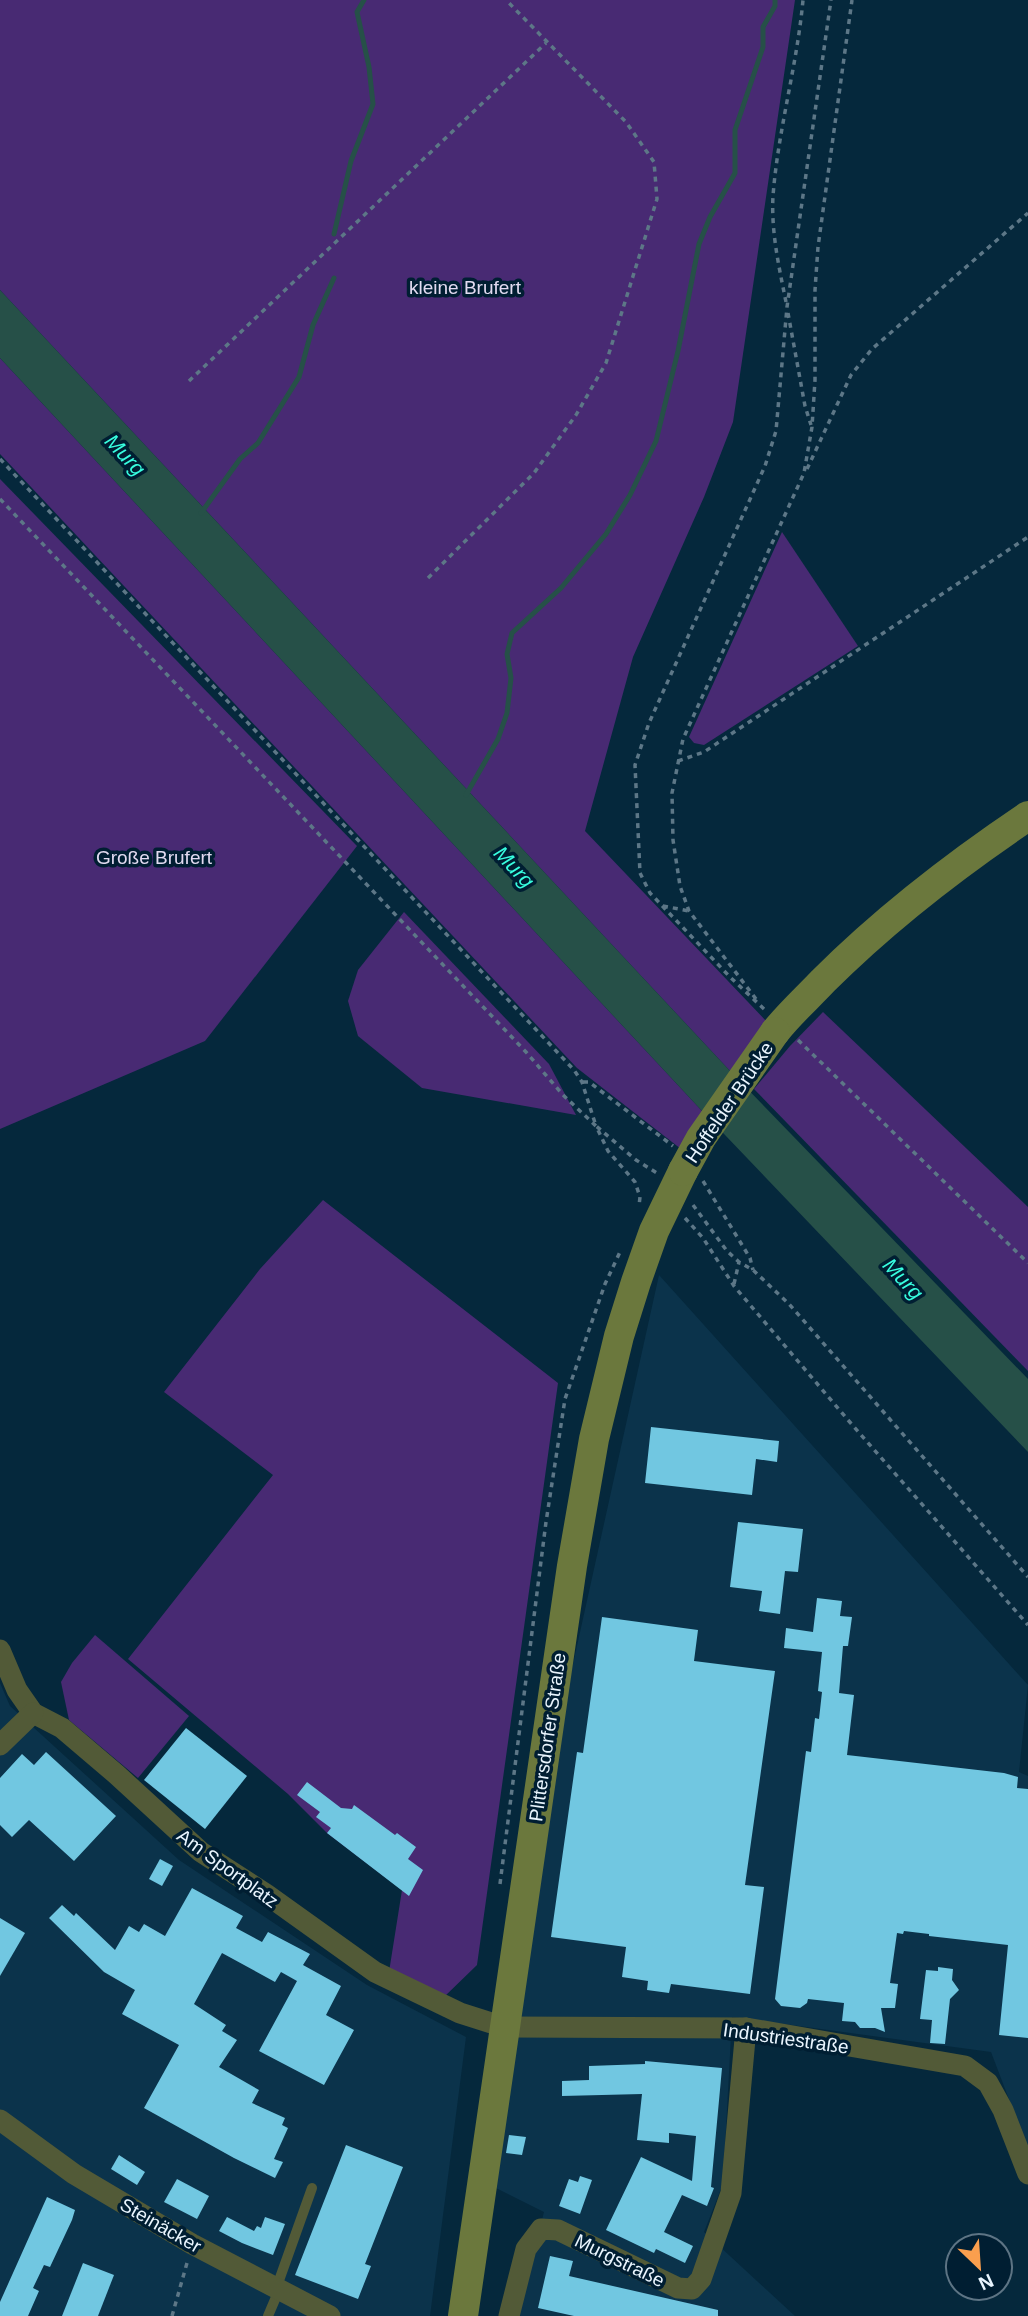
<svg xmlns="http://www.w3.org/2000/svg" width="1028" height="2316" font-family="Helvetica,sans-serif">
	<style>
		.built { fill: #0b334b }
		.green { fill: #482a73 }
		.water { fill: #265048 }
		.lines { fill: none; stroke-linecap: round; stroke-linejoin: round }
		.stream { stroke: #265048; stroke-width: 5 }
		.building { fill: #71c7e1 }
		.path { stroke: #5d7787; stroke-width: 3.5; stroke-dasharray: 5 5; stroke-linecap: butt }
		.lane { stroke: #525a37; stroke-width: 10 }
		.street { stroke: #525a37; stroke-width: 21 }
		.secondary { stroke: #6b783d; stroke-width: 30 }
		.secondary-bridge { stroke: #6b783d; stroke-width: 30 }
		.labels { text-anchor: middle; stroke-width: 7; stroke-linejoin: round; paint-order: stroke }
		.park-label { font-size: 19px; fill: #e2dbf1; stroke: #001e32 }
		.street-label { font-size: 19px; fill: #e9f5fe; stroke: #001e32 }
		.water-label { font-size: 21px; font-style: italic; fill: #37fddf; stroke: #001e32 }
	</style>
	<rect width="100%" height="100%" fill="#05283c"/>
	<g class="built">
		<polygon points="659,1275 1028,1685 1019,1772 1028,1776 1028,2149 991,2052 732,2017 723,2184 704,2232 795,2316 517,2316 544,2212 494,2187 571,1673"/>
		<polygon points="0,1683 10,1706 179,1860 367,1985 466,2037 430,2316 0,2316"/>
	</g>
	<g class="green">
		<polygon points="0,0 795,0 733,422 704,497 633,657 585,831 769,1024 731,1072 0,290"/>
		<polygon points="0,358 703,1112 681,1149 577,1068 0,454"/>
		<polygon points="0,479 357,846 205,1041 0,1129"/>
		<polygon points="782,532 858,646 704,745 694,743 689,737"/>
		<polygon points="404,912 549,1064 576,1115 422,1088 358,1036 348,1001 358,970"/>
		<polygon points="823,1012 1028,1207 1028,1371 754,1089 790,1046"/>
		<polygon points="323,1200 558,1383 477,1965 443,1998 389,1972 402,1890 327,1833 288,1794 128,1659 273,1475 164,1392 260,1269"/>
		<polygon points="95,1635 189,1716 138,1778 69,1720 61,1682 72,1663"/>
	</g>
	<polygon class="water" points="0,290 731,1072 1028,1379 1028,1452 703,1112 0,358"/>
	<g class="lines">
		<g class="stream">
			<polyline points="334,234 351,161 373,104 369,67 357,12 364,0"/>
			<polyline points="201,513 240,459 258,443 299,377 313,325 334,278"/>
			<polyline points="466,795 498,739 507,713 511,678 507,654 512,633 561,588 606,534 630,495 656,441 678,351 699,244 710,217 735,173 735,130 763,47 763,27 775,6 775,0"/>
		</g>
	</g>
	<g class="building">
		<polygon points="651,1427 779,1441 777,1462 756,1459 752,1495 645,1483"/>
		<polygon points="738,1522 803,1529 798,1572 785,1571 780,1614 759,1611 762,1591 730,1587"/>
		<polygon points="817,1598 842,1601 840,1616 852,1617 848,1646 843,1646 839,1693 854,1695 847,1755 1004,1773 1018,1777 1017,1788 1028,1789 1028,2038 999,2035 1008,1945 929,1936 929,1934 904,1931 903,1934 897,1933 890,1983 898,1984 895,2008 881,2008 885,2032 875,2028 860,2028 855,2022 842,2021 844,2003 808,1999 807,2003 800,2008 781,2006 775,1999 806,1751 811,1752 815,1718 819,1719 822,1692 818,1691 822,1652 784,1648 786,1628 813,1632"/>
		<polygon points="602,1617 698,1630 694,1661 775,1671 745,1885 764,1887 750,1994 671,1984 669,1993 647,1990 648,1981 622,1977 626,1947 551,1937 577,1752 583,1753"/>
		<polygon points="186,1728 247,1776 205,1829 144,1780"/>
		<polygon points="46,1752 116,1816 74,1861 29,1820 12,1837 0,1825 0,1778 22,1754 34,1765"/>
		<polygon points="307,1782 341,1808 352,1809 354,1805 395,1835 397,1833 416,1847 408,1859 423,1870 409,1896 327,1833 331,1828 316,1817 320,1812 297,1795"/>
		<polygon points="160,1859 173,1866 162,1886 149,1879"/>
		<polygon points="192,1888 243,1916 236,1928 262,1942 268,1932 310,1954 303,1965 341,1986 326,2015 354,2030 324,2085 259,2051 297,1981 281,1972 275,1982 222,1953 194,2004 226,2025 222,2031 237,2040 219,2067 259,2090 252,2103 285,2118 282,2125 288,2128 274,2159 283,2162 275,2178 234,2158 144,2108 179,2045 122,2014 135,1990 104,1972 49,1918 62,1905 74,1916 76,1913 115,1950 129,1926 139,1932 144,1924 165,1936"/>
		<polygon points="0,1918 25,1933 0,1976"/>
		<polygon points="938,1967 953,1969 952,1980 959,1990 950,1999 945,2044 930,2043 932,2020 920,2019 926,1970 938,1971"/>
		<polygon points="645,2061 722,2068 711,2187 714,2188 707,2206 682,2195 664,2232 693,2246 685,2263 656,2249 654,2253 606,2230 641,2157 692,2181 696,2136 669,2133 669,2143 637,2140 642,2094 562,2096 562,2081 589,2080 589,2066 645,2064"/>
		<polygon points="509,2135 526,2137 522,2155 506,2153"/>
		<polygon points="346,2145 403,2167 365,2264 371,2266 358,2299 295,2275"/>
		<polygon points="119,2155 145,2172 137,2185 111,2169"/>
		<polygon points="580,2176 592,2180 580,2214 559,2206 569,2179 578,2182"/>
		<polygon points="177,2179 209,2196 197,2219 164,2202"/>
		<polygon points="47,2197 75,2210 72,2220 50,2267 44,2265 33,2288 39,2291 28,2316 0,2316 0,2302"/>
		<polygon points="227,2217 254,2231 257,2226 261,2228 265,2217 285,2224 273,2255 242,2243 219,2231"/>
		<polygon points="550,2256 573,2261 569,2276 718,2310 718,2316 574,2316 538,2308"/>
		<polygon points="83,2263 114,2275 98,2316 62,2316"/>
	</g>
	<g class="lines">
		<g class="path">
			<path d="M786,302C779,267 771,232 773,196C778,130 797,66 803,0"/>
			<polyline points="788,313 805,406 811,425"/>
			<polyline points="189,381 546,43"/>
			<polyline points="0,459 574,1070 582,1082 596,1126 636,1160 657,1173"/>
			<polyline points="807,469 851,375 872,349 1028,213"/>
			<polyline points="0,499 526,1052 563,1095 596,1126 608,1151 635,1182 640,1197 639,1206"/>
			<polyline points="428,578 534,473 576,415 606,363 657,199 654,162 626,122 506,0"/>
			<polyline points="678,761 704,752 1028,537"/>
			<polyline points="663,906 689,911"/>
			<polyline points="756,999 689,911 680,886 673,840 672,793 683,739 804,473 812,427 815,380 815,290 818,247 852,0"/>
			<polyline points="764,1009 730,977 650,893 640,873 635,765 649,723 765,466 776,431 787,307 831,0"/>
			<polyline points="798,1040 1028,1263"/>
			<polyline points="583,1082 589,1082 673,1146"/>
			<polyline points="703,1181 750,1258 753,1270"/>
			<polyline points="693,1205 727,1251 739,1262 753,1270 789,1304 1028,1577"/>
			<polyline points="685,1218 703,1238 734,1286 848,1420 1028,1625"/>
			<polyline points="734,1284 739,1262"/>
			<polyline points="500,1884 546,1522 565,1399 605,1284 620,1252"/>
			<polyline points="172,2316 187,2263"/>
		</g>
		<g class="lane">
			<polyline points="276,2289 312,2188"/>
			<polyline points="268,2316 279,2290"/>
		</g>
		<g class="street">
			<polyline points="0,1650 17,1690 33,1713 62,1728 116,1774 201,1852 266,1894 375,1972 460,2013 504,2027 746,2028 965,2066 988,2083 1003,2110 1028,2174"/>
			<polyline points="0,1745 33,1713"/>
			<polyline points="0,2120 74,2174 192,2244 330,2316"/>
			<polyline points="509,2316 526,2249 541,2229 558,2230 678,2288 692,2289 701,2279 731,2193 746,2028"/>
		</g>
		<g class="secondary">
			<path d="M775,1032C789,1014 807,998 823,981C885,919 955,865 1028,816"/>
			<polyline points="463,2316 572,1566 594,1439 619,1336 636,1282 654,1231 683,1171"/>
		</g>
		<polyline class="secondary-bridge" points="683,1171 701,1138 775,1032"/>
	</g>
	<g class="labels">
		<g class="park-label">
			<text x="465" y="294">kleine Brufert</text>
			<text x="154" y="864">Große Brufert</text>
		</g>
		<g class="street-label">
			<text transform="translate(729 1102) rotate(-56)" y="7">Hoffelder Brücke</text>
			<text transform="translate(547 1737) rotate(-82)" y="7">Plittersdorfer Straße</text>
			<text transform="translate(228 1868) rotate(36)" y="7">Am Sportplatz</text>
			<text transform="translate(786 2038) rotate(8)" y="7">Industriestraße</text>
			<text transform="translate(161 2225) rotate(30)" y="7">Steinäcker</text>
			<text transform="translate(620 2260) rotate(26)" y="7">Murgstraße</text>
		</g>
		<g class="water-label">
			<text transform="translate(125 455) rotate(47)" y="7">Murg</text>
			<text transform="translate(514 867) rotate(47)" y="7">Murg</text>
			<text transform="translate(903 1279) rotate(47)" y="7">Murg</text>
		</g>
	</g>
	<g transform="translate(979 2267) rotate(155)"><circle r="33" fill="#001e32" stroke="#5d7484" stroke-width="2"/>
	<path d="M0-5L12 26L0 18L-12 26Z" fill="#fa9f4e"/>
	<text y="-10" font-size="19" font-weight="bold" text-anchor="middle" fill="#e9f5fe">N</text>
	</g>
</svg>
